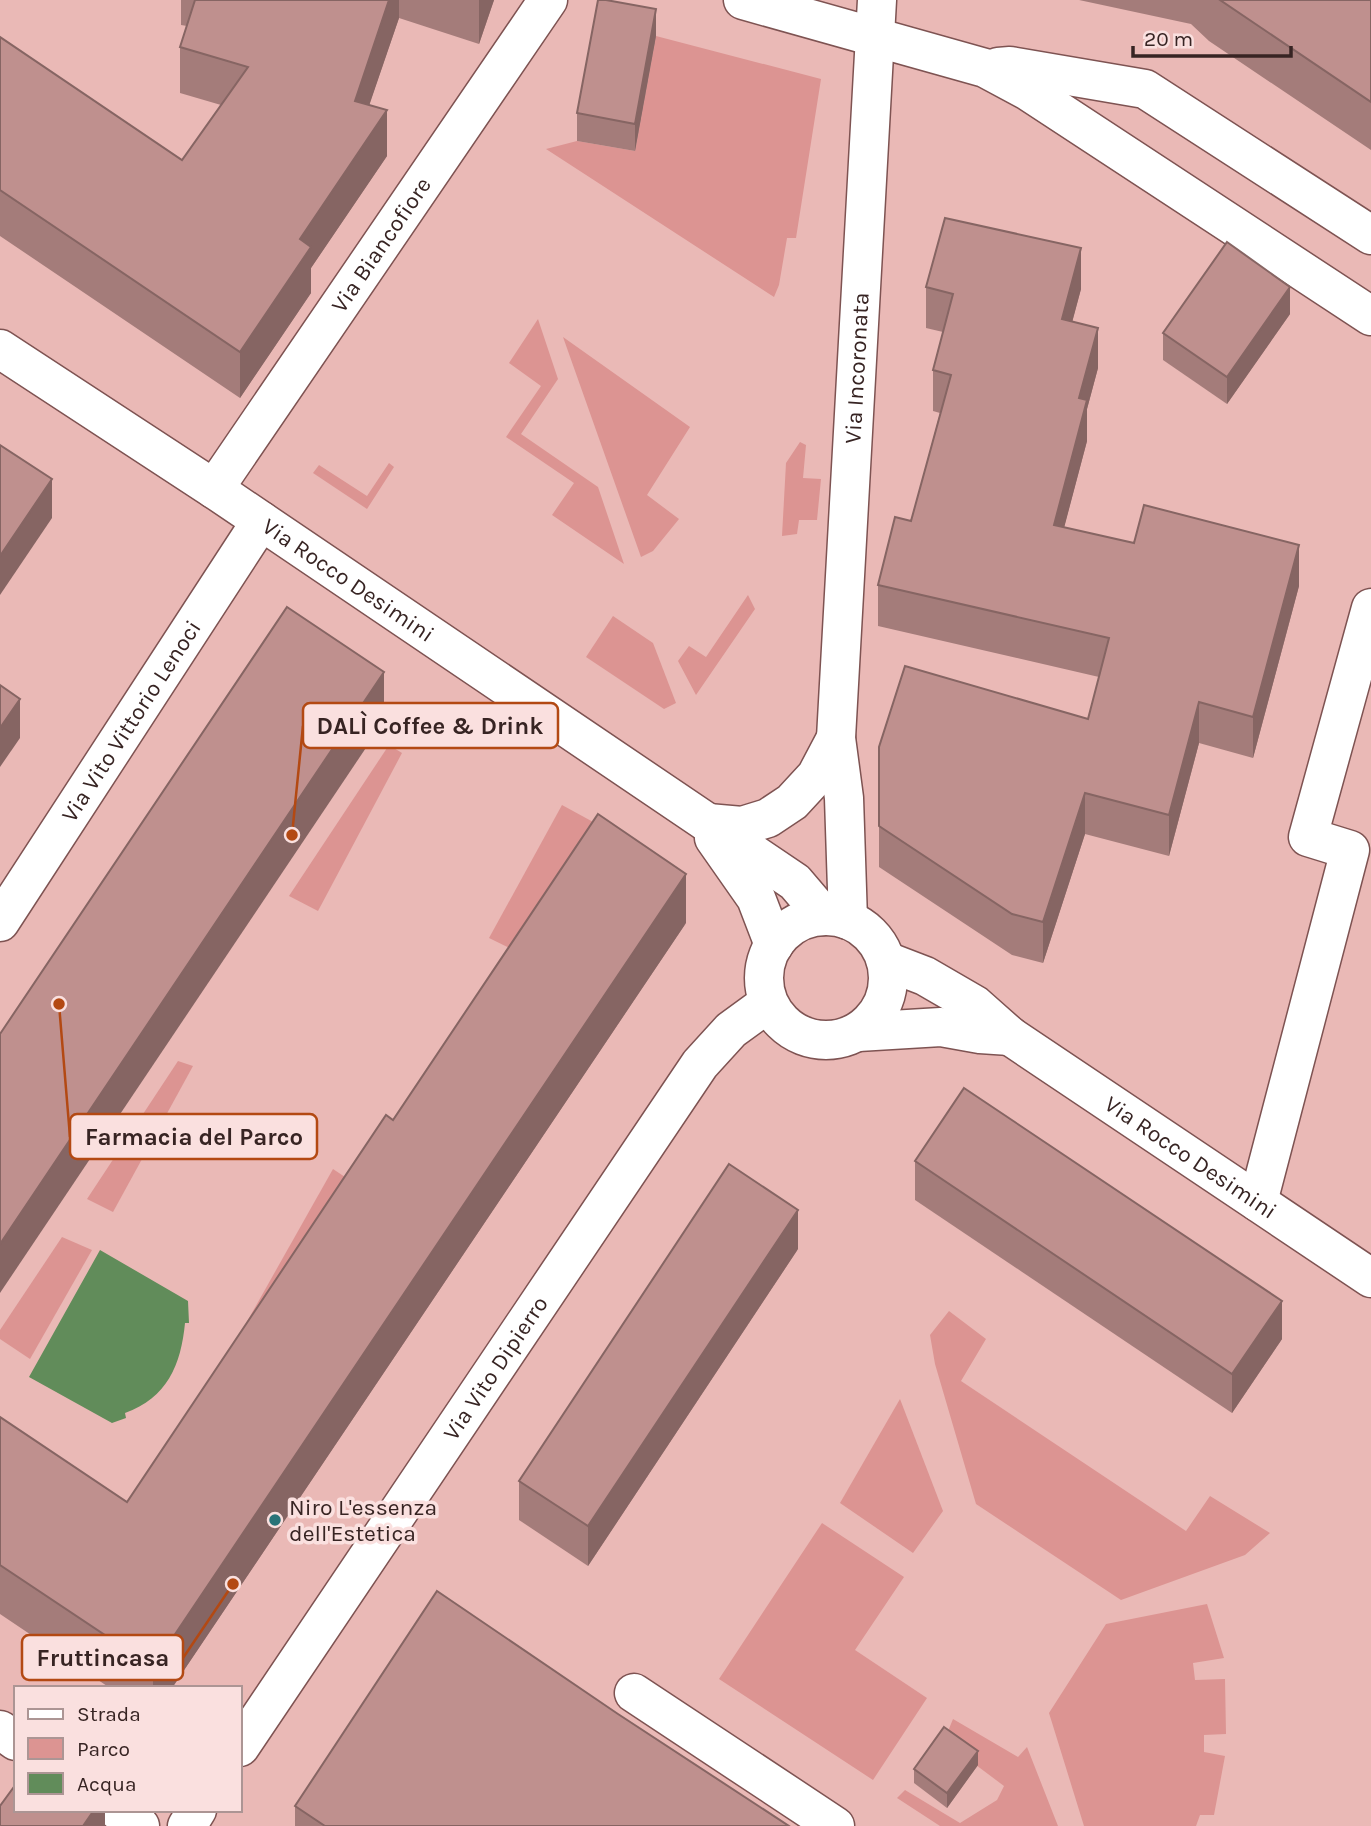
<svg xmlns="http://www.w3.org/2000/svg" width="1371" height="1826" font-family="Karla,sans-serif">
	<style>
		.green { fill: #dc9492 }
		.water { fill: #618c5a }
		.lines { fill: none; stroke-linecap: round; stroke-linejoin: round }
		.minor-casing { stroke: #7e5352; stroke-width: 41 }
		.minor { stroke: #fff; stroke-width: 38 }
		.wall { fill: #a47c7a }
		.shaded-wall { fill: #866563 }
		.building { fill: #bf908e; stroke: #866563; stroke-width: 2 }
		.poi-dot { fill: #297378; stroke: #fae0df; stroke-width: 2.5 }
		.labels { text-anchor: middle; stroke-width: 7; stroke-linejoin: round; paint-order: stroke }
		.street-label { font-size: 23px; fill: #372423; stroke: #fae0df }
		.poi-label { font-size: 23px; fill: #372423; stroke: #fae0df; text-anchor: start }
		.leader { fill: none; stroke: #b34913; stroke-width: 2.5 }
		.callout-dot { fill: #b34913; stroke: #fae0df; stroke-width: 2.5 }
		.callout { fill: #fae0df; stroke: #b34913; stroke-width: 2.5 }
		.callout-label { font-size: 24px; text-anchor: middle; font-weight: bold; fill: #372423 }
	</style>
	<rect width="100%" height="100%" fill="#eab9b6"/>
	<g class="green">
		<polygon points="656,36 821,79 796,238 787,238 779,285 774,297 546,149 577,141 635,151"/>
		<polygon points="538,319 558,379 521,434 598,487 624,564 552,515 574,483 506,437 541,386 509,363"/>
		<polygon points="563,337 690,427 647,495 679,519 653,551 641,557"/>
		<polygon points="800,442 806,445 803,478 821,479 817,520 799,520 797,534 782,536 786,463"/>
		<polygon points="389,463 394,467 367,509 313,473 319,465 367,496"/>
		<polygon points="748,595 755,609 696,695 678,661 689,646 706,657"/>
		<polygon points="613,616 653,643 676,703 664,709 586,657"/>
		<polygon points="389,745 402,753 318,911 289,896"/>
		<polygon points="562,805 595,823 518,952 489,938"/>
		<polygon points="178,1061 193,1066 113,1212 87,1199"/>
		<polygon points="333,1169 357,1185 240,1334"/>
		<polygon points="62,1237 92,1250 30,1359 0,1339 0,1330"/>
		<polygon points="949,1311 986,1339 961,1381 1186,1531 1210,1496 1270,1533 1245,1555 1121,1600 976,1504 935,1364 930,1335"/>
		<polygon points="900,1399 943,1511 913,1553 840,1503"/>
		<polygon points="822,1523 904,1577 855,1650 927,1698 873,1780 719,1679"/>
		<polygon points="1207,1604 1224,1658 1193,1663 1195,1680 1225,1679 1226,1734 1204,1735 1204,1752 1225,1756 1214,1815 1200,1815 1196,1826 1084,1826 1049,1713 1106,1624"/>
		<polygon points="953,1719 1018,1757 1027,1747 1058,1826 940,1826 897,1798 905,1790 960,1823 997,1800 1004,1786 944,1741"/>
	</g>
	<path class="water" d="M100,1250L188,1301L189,1323H185C181,1365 167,1398 125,1413L126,1418L112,1423L29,1377Z"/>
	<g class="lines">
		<defs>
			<g id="minor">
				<polyline points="743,0 985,68 1028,91 1371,316"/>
				<polyline points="998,67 1010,66 1145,89 1371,235"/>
				<path id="s1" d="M0,349L214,489L795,882L824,916"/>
				<path id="s2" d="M214,489L548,0"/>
				<polyline points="708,823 742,826 768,818 792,802 816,776 836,738"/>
				<polyline points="714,838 756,898 774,945"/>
				<circle cx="826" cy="978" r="62"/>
				<path id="s3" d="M848,920L844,798L836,738L877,0"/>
				<path id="s4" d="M0,922L261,521"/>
				<path id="s5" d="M886,961L925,976L975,1005L1010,1036L1371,1278"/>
				<polyline points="858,1032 941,1027 980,1034 1010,1036"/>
				<polyline points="1258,1202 1350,850 1308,837 1371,608"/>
				<polyline points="634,1693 835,1826"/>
				<polyline points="0,1730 16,1741"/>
				<path id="s6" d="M240,1747L700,1064L731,1030L768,1003"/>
				<polyline points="117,1810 140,1826"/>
				<polyline points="187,1826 197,1810"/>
			</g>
		</defs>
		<use href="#minor" class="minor-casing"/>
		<use href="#minor" class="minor"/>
	</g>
	<g class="wall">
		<polygon points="181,0 494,0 479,44 399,18 369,105 387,156 311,268 311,293 240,398 0,236 0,37 182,160 221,105 180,93 180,47 187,26 181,25"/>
		<polygon points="1079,0 1371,0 1371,150 1209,41 1191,24"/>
		<polygon points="656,36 635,151 577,141 577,113"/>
		<polygon points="926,287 1081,289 1072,322 1098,368 1087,409 1087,441 1064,527 1299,586 1253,758 1199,743 1169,856 1085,834 1043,963 1012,955 879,867 879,747 1088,719 1099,677 878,626 878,585 911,521 940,413 933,411 933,370 943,332 926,328"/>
		<polygon points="1290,314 1227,404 1163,360 1163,333"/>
		<polygon points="686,923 172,1688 110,1688 0,1614 0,1417 127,1502"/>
		<polygon points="915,1161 1282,1339 1232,1413 915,1200"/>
		<polygon points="798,1249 588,1566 519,1520 519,1481"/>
		<polygon points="618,1714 789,1826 295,1826 295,1806"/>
		<polygon points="978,1765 947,1808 914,1783 914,1769"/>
	</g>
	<g class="shaded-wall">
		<polygon points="389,0 399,0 399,18 355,147 355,101"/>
		<polygon points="479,0 494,0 479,44"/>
		<polygon points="656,9 656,36 635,151 635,124"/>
		<polygon points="387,110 387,156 311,268 311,293 240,398 240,352 300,239"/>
		<polygon points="1081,248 1081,289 1062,360 1062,319"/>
		<polygon points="1290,287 1290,314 1227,404 1227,377"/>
		<polygon points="1098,328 1098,368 1087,409 1087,441 1054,566 1054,525 1079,398"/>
		<polygon points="52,479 52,518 0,595 0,556"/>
		<polygon points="1299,545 1299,586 1253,758 1253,717"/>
		<polygon points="384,672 384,721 0,1293 0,1244"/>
		<polygon points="20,699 20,738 0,767 0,728"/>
		<polygon points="1199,702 1199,743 1169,856 1169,815"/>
		<polygon points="1085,793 1085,834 1043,963 1043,922"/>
		<polygon points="686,874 686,923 172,1688 153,1688 153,1667"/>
		<polygon points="798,1210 798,1249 588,1566 588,1526"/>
		<polygon points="1282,1301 1282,1339 1232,1413 1232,1374"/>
		<polygon points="978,1751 978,1765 947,1808 947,1793"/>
		<polygon points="94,1810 105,1810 105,1826 83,1826"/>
	</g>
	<g class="building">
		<polygon points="195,0 389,0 355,101 387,110 300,239 311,247 240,352 0,190 0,37 182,160 248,67 180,47"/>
		<polygon points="598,0 606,0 656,9 635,124 577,113"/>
		<polygon points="1220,0 1371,0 1371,102"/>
		<polygon points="945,218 1081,248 1062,319 1098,328 1079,398 1087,400 1054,525 1134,543 1144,505 1299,545 1253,717 1199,702 1169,815 1085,793 1043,922 1012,914 879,826 879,747 905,666 1088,719 1109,638 878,585 895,517 911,521 951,375 933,370 953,294 926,287"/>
		<polygon points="1227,242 1290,287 1227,377 1163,333"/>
		<polygon points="0,445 52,479 0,556"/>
		<polygon points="287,607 384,672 0,1244 0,1034"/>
		<polygon points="0,685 20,699 0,728"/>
		<polygon points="598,814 686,874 153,1667 0,1565 0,1417 127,1502 386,1115 393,1120"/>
		<polygon points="964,1088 1282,1301 1232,1374 915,1161"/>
		<polygon points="729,1164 798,1210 588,1526 519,1481"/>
		<polygon points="437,1591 618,1714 789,1826 325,1826 295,1806"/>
		<polygon points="944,1727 978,1751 947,1793 914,1769"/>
		<polygon points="16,1784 16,1810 94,1810 83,1826 0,1826 0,1806"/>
	</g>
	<circle class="poi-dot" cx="275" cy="1520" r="7"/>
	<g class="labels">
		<g class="street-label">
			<text dy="8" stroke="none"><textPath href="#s2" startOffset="296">Via Biancofiore</textPath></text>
			<text dy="8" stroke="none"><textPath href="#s3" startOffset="553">Via Incoronata</textPath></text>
			<text dy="8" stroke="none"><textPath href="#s1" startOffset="418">Via Rocco Desimini</textPath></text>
			<text dy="8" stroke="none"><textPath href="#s4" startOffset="240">Via Vito Vittorio Lenoci</textPath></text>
			<text dy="8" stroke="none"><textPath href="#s5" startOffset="364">Via Rocco Desimini</textPath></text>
			<text dy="8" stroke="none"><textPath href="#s6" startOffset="457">Via Vito Dipierro</textPath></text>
		</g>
		<g class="poi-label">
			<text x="289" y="1515">Niro L'essenza<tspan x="289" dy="26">dell'Estetica</tspan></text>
		</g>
	</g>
	<path class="leader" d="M292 835L303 726M59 1004L70 1137M233 1584L183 1658"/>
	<g class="callout-dot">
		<circle cx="292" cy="835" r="7"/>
		<circle cx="59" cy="1004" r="7"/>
		<circle cx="233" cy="1584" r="7"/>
	</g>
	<g class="callout">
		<rect x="303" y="703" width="255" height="45" rx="7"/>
		<rect x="70" y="1114" width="247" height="45" rx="7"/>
		<rect x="22" y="1635" width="161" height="45" rx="7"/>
	</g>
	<g class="callout-label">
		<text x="430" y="734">DALÌ Coffee &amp; Drink</text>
		<text x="194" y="1145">Farmacia del Parco</text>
		<text x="103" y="1666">Fruttincasa</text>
	</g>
	<rect x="14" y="1686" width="228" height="126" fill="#fae0df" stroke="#ac9594" stroke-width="2"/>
	<rect x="28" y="1709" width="35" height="10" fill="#ffffff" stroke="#ac9594" stroke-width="2"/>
	<text x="77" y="1721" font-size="21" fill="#372423">Strada</text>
	<rect x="28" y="1738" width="35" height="21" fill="#dc9492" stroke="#ac9594" stroke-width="2"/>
	<text x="77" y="1756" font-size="21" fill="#372423">Parco</text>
	<rect x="28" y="1773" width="35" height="21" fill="#618c5a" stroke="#ac9594" stroke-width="2"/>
	<text x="77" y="1791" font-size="21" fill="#372423">Acqua</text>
	<path d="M1133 46v10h158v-10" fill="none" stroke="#372423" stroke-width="3.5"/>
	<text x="1144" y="46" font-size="21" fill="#372423" stroke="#fae0df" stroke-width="5" paint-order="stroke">20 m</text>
</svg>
